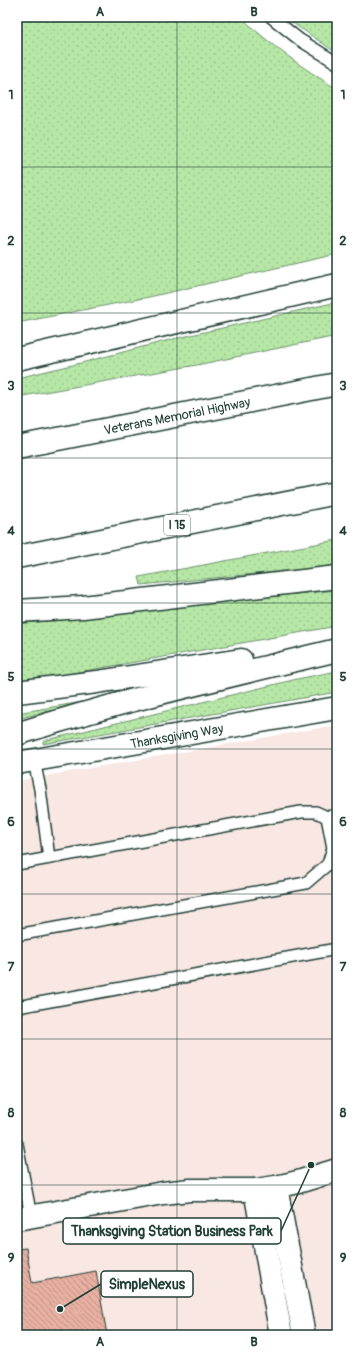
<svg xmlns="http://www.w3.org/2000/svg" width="354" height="1352" font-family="Pangolin,sans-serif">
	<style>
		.built { fill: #f8e7e3 }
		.green { fill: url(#green-dots); stroke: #6b926d }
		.building { fill: url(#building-back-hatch); stroke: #1f3d34 }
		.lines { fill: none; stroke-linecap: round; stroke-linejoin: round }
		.service-casing { stroke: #1f3d34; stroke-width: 14 }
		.minor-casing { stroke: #1f3d34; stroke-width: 25 }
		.secondary-casing { stroke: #1f3d34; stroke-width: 25 }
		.motorway-casing { stroke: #1f3d34; stroke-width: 25 }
		.service { stroke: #fff; stroke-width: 11 }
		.minor { stroke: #fff; stroke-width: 22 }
		.secondary { stroke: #fff; stroke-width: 22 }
		.motorway { stroke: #fff; stroke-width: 22 }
		.grid { fill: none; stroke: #1f3d34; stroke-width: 1; stroke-opacity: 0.55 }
		.labels { text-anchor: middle; stroke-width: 3; stroke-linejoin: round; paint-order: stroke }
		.shield { fill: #fff; stroke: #627771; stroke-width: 1 }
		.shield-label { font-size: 12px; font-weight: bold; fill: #1f3d34 }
		.street-label { font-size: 13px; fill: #1f3d34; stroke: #fff }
		.leader { fill: none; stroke: #1f3d34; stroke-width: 1.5 }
		.callout-dot { fill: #1f3d34; stroke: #fff; stroke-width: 1.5 }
		.callout { fill: #fff; stroke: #1f3d34; stroke-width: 1.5 }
		.callout-label { font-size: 14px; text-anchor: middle; font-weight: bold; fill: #1f3d34 }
		.neatline { fill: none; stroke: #1f3d34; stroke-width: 1.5 }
		.grid-label { font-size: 13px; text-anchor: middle; font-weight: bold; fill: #1f3d34 }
	</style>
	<defs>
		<pattern id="green-dots" width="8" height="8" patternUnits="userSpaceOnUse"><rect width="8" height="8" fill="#b7e7a6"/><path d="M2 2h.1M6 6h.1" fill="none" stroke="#9dc790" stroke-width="1.8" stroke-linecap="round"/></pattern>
		<pattern id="building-back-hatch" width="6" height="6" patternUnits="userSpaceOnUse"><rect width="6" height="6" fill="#e8b0a1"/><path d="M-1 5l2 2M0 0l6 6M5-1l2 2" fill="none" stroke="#bb9084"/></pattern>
	</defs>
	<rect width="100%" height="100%" fill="#fff"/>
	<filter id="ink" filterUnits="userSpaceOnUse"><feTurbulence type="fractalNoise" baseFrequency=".025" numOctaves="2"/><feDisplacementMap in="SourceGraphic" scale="8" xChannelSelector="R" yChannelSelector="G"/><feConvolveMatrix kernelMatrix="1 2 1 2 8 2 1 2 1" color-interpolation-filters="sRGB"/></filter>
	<g filter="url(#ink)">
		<polygon class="built" points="337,726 337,1335 17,1335 17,781 325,727"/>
		<g class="green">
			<path d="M17,17H241C270,45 303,68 337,89V254L149,297L17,323Z"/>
			<polygon points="284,17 337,17 337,53"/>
			<polygon points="337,302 337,336 197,365 17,397 17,378 81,363 169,340"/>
			<polygon points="337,540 337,566 141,585 139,577"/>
			<polygon points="337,590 337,626 17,683 17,624 56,620 121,611"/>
			<polygon points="337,671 337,692 43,744 43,741 297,679"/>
			<polygon points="88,701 17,719 17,713"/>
		</g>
		<polygon class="building" points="26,1248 32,1283 96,1271 107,1335 17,1335 17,1249"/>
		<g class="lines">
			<defs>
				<g id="service">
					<polyline points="271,17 300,40 337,63"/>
					<polyline points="34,761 40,789 49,858"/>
					<polyline points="17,864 301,812 316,812 327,817 337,815"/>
					<polyline points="17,935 306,883 328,864 333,848 327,817"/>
					<polyline points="17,1007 337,949"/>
					<polyline points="17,1144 31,1216"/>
				</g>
				<g id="minor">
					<polyline points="276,1187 304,1335"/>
					<polyline points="255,1190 281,1335"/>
					<polyline points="17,1219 163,1193 190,1190 255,1190 276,1187 298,1182 337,1170"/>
				</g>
				<g id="secondary">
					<polyline points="17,359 337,285"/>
					<path id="s1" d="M17,763L337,708"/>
				</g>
				<g id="motorway">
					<path id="s2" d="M17,447L337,384"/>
					<polyline points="17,557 337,493"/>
					<polyline points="17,611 83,607 337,577"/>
					<polyline points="17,692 97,682 241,660"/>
					<path d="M17,734C122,700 230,676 337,650"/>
				</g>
			</defs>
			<use href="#service" class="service-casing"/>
			<use href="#minor" class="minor-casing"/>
			<use href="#secondary" class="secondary-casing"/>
			<use href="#motorway" class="motorway-casing"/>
			<use href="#service" class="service"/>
			<use href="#minor" class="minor"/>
			<use href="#secondary" class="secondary"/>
			<use href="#motorway" class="motorway"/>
		</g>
	</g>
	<path class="grid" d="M177,17V1335M17,167H337M17,313H337M17,458H337M17,603H337M17,749H337M17,894H337M17,1039H337M17,1185H337"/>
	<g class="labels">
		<rect class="shield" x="164" y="515" width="26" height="20" rx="3"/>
		<g class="shield-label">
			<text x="177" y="529">I 15</text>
		</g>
		<g class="street-label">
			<text dy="5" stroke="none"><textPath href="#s2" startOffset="163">Veterans Memorial Highway</textPath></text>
			<text dy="5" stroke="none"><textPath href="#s1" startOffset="162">Thanksgiving Way</textPath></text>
		</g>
	</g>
	<path class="leader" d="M311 1165L281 1231M60 1309L101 1284"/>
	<g class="callout-dot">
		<circle cx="311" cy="1165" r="4"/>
		<circle cx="60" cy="1309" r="4"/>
	</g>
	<g class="callout">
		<rect x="63" y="1218" width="218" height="26" rx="4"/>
		<rect x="101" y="1271" width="92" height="26" rx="4"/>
	</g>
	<g class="callout-label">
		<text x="172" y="1236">Thanksgiving Station Business Park</text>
		<text x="147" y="1289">SimpleNexus</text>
	</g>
	<rect width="354" height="1352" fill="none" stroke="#fff" stroke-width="44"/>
	<rect x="22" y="22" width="310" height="1308" class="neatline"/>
	<g class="grid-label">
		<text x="100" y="16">A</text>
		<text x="254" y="16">B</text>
		<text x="11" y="99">1</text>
		<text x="343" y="99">1</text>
		<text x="11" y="245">2</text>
		<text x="343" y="245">2</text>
		<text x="11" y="390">3</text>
		<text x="343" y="390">3</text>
		<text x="11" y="535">4</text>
		<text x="343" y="535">4</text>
		<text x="11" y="681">5</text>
		<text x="343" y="681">5</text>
		<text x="11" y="826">6</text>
		<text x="343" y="826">6</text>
		<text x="11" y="971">7</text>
		<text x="343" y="971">7</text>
		<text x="11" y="1117">8</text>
		<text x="343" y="1117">8</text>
		<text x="11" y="1262">9</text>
		<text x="343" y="1262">9</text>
		<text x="100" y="1346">A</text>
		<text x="254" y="1346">B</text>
	</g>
</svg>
